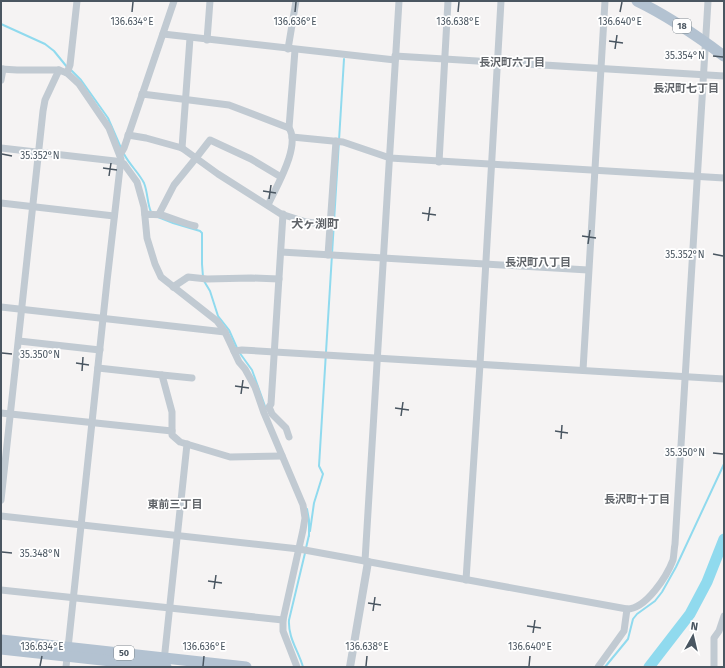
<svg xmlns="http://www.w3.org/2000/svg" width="725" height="668" font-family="'Fira Sans','Noto Sans JP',sans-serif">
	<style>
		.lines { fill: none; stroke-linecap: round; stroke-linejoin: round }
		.stream { stroke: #90daee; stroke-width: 2 }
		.river { stroke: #90daee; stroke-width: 11 }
		.minor { stroke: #c1cad2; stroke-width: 7 }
		.tertiary { stroke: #c1cad2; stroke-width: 8 }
		.primary { stroke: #b3c2d1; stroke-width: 11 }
		.ticks { fill: none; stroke: #4a5661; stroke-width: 1.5 }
		.labels { text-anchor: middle; stroke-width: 3.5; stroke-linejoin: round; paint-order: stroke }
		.shield { fill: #fff; stroke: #808990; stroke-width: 1 }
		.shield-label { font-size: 9px; font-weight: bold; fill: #4a5661 }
		.neighbourhood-label { font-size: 11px; font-weight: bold; fill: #5f6368; stroke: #fff }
		.quarter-label { font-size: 12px; font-weight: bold; fill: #5f6368; stroke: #fff }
		.ticks-label { font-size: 10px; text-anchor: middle; fill: #4a5661; stroke: #fff; stroke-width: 3.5; stroke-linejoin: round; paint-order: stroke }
	</style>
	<rect width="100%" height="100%" fill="#f5f3f3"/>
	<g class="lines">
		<g class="stream">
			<polyline points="1,24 45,44 54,51 67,67"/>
			<polyline points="71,70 81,80 108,118 121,148"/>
			<path d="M124,154C129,164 139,173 144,183C148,193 147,203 151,212"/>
			<polyline points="158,217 173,223 200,231 202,233 202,264 203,277"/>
			<polyline points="204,281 210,291 218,316 229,330 237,348"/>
			<polyline points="239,352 252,370 266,409"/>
			<polyline points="307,509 309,520 309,536"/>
			<polyline points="310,531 314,503 323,474 319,466 344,59"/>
			<polyline points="306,548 309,535"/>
			<path d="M303,667C298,650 288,638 289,620L305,553"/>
			<polyline points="605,667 628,639 633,619 637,614 655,601 662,592 676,567 724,464"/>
		</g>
		<polyline class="river" points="649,667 690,614 707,582 724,539"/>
		<g class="minor">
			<polyline points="163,34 395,60"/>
			<polyline points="207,40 210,1"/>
			<polyline points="288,49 296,1"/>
			<polyline points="395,56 724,76"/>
			<polyline points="1,69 17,70 59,70 67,73 79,84 109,128 121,159 107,281 66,667"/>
			<polyline points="67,73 70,65 77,1"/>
			<polyline points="1,80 3,69"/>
			<path d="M142,94L229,105L289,128C301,146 276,187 268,205"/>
			<polyline points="289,128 295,50"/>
			<polyline points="128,135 146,138 182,148 218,174 281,214 306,222 315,223"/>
			<polyline points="292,137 343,142 390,158 724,178"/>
			<polyline points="1,148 115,161 120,162 124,164 137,182 144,207 147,238 155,264 161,277 217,321 225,332 239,362 245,369 255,387 264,413 303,505 305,518 303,530 283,620 283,631 297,667"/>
			<polyline points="182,148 190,38"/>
			<polyline points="120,155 124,148 174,1"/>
			<polyline points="439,162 448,1"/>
			<polyline points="1,203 114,216"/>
			<path d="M145,214C150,215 157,214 161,215C172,218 183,223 195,226"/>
			<polyline points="159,214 174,185 196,158 210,140 251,159 281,177"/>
			<polyline points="283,214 271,404 269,407 272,414 286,428 289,437"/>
			<polyline points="281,252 588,270"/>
			<polyline points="328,255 336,141"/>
			<polyline points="173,287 188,277 207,279 251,278 279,279"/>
			<polyline points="1,307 225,332"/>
			<polyline points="19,341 100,350"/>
			<polyline points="234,351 242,350 724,379"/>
			<polyline points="98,368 162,375 172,412 172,435 180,442 230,457 282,456"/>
			<polyline points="583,370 605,1"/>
			<polyline points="162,375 192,378"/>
			<polyline points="1,413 172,431"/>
			<polyline points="1,500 43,111 45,100 59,70"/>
			<polyline points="1,516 299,549 627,609 624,631 598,667"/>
			<polyline points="365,561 399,1"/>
			<polyline points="466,580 480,364 501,1"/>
			<polyline points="1,590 283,620"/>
			<path d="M627,609C646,609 667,576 673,560C674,555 674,549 675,544L708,1"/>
			<polyline points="164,661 187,444"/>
			<polyline points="714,667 714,638 719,631 724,616"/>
		</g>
		<polyline class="tertiary" points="350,667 368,562"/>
		<g class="primary">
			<path d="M637,1C668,16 696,35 724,56"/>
			<polyline points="1,640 246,667"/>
			<polyline points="1,649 166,667"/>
		</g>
	</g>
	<path class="ticks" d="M132,12L133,2M295,12L296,2M458,12L459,2M620,12L622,2M609,41L623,43M615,49L617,35M713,56L723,57M2,154L12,156M103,168L117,170M109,176L111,163M263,191L276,193M269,199L271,185M422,213L436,215M428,221L430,207M582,236L596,238M588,244L590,230M713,254L723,256M2,353L12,354M76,363L89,365M82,371L83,357M235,386L249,388M241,394L243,380M395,408L409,410M401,416L403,402M555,431L568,433M561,439L562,425M713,453L723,454M2,552L12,553M208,581L222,583M214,589L216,575M368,603L381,605M373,611L375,597M527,626L541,628M533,633L535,620M40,666L42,656M203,666L204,656M366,666L367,656M529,666L530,656"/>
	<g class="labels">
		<g class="shield">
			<rect x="673" y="19" width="18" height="14" rx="3"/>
			<rect x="114" y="646" width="20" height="14" rx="3"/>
		</g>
		<g class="shield-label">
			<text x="682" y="29">18</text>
			<text x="124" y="656">50</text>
		</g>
		<g class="neighbourhood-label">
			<text x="512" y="66">長沢町六丁目</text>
			<text x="686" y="92">長沢町七丁目</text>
			<text x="538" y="266">長沢町八丁目</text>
			<text x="637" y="503">長沢町十丁目</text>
			<text x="175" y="508">東前三丁目</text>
		</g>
		<g class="quarter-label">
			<text x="315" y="228">犬ヶ渕町</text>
		</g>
	</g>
	<g class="ticks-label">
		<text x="132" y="25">136.634°E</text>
		<text x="295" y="25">136.636°E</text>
		<text x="458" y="25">136.638°E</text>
		<text x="620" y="25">136.640°E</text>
		<text x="685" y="59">35.354°N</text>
		<text x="40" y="159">35.352°N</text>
		<text x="685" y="258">35.352°N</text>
		<text x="40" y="358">35.350°N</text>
		<text x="685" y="456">35.350°N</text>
		<text x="40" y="557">35.348°N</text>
		<text x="42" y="650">136.634°E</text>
		<text x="204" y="650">136.636°E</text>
		<text x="367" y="650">136.638°E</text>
		<text x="530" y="650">136.640°E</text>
	</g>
	<rect width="725" height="668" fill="none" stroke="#4a5661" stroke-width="4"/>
	<g transform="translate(693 636) rotate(8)" stroke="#ffffff" stroke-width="3" paint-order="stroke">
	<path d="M0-3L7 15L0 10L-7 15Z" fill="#4a5661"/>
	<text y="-6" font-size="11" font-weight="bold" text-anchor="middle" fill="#4a5661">N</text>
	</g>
</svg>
